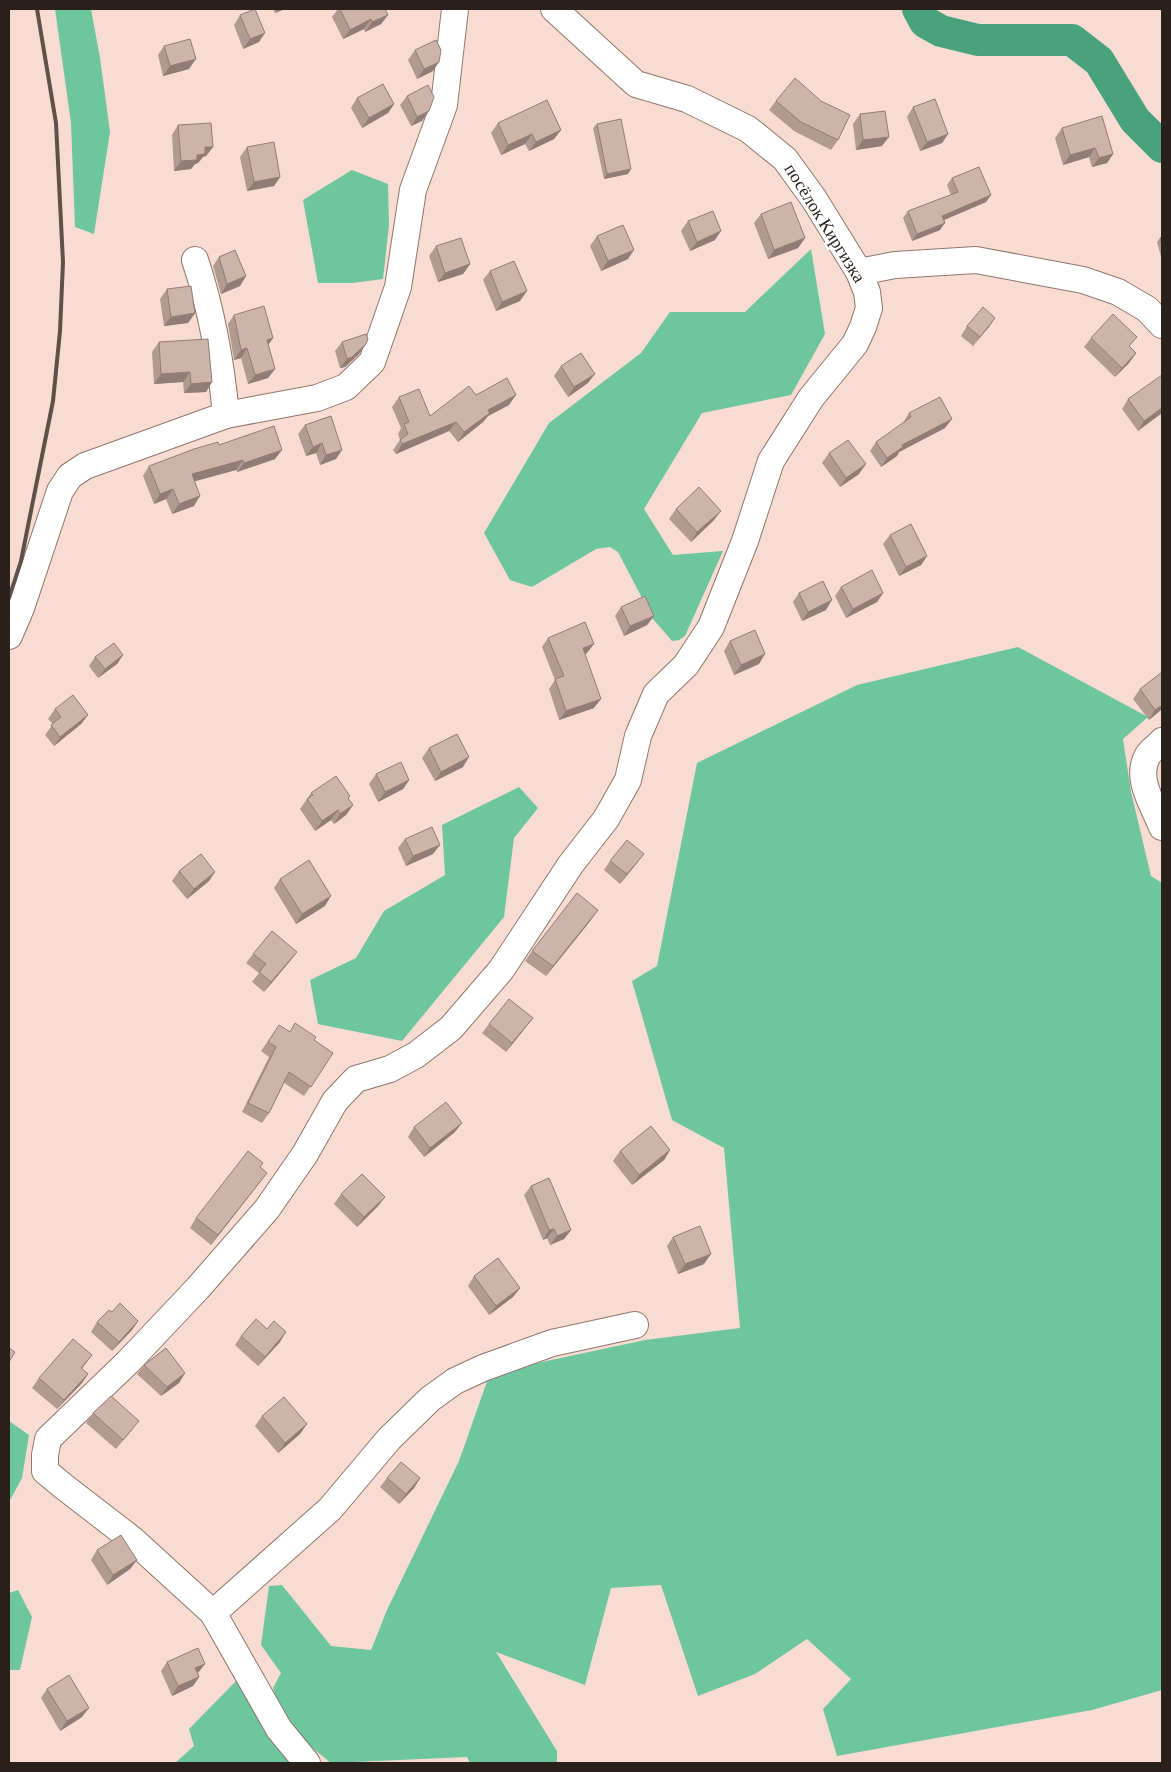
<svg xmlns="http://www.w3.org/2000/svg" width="1171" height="1772" font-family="'Crimson Pro',serif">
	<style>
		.forest { fill: #6dc69e }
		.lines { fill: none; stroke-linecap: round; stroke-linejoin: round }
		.river { stroke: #48a27d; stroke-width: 32 }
		.minor-casing { stroke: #8f766c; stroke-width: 28 }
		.minor { stroke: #fff; stroke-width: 26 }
		.rail { stroke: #5f504a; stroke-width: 4 }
		.wall { fill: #b19a90 }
		.shaded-wall { fill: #907d76 }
		.building { fill: #ceb3a8; stroke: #907d76 }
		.labels { text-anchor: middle; stroke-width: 4.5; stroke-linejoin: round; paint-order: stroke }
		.street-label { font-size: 18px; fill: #291f1b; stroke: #fff }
	</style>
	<rect width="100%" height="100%" fill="#f8dcd1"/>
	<g class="forest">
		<polygon points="55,9 91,9 100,58 110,132 94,234 75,227 71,123"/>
		<polygon points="352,170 388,184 389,225 383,279 352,283 318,283 303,200"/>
		<polygon points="811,249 825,334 791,395 702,413 644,509 673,555 723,551 685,636 679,640 672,641 653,619 618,552 610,547 596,549 532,587 510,580 484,533 549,423 641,353 670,312 745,312"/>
		<polygon points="1018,647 1148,717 1123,739 1131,792 1151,876 1162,883 1162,1690 1092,1710 837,1756 823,1709 851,1679 807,1639 755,1674 698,1696 661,1585 611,1588 585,1685 496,1652 557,1751 557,1763 470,1763 467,1757 331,1763 285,1726 273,1688 281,1673 261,1645 269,1586 282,1585 331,1646 371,1650 387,1610 459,1461 490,1373 645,1340 740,1328 724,1148 672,1120 632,981 657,966 697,763 857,685"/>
		<polygon points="519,787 538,808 514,838 504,917 402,1041 318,1024 310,980 356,958 384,911 445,875 442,825"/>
		<polygon points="9,1421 29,1435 22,1478 9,1502"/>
		<polygon points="18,1590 32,1617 20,1670 10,1670 9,1674 9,1593"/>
		<polygon points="237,1680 294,1763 175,1763 194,1746 189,1729"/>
	</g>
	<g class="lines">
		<polyline class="river" points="918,9 925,22 941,31 978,40 1072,40 1099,61 1135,120 1162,147"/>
		<defs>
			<g id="minor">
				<path d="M195,260C212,311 221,362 226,415"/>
				<polyline points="859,272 895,265 976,260 1083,280 1118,292 1147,309 1162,325"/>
				<polyline points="9,636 21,608 60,491 70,476 85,466 226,415 317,398 346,387 372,362 398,287 413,190 444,105 455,9"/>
				<path d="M1162,741C1158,746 1151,750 1148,755C1134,778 1154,806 1162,827"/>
				<polyline points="213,1613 330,1509 389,1439 430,1399 455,1381 483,1368 552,1343 635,1325"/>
				<polyline points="307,1763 279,1729 213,1613 133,1540 63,1486 45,1471 45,1455 48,1439 128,1362 198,1288 267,1209 305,1154 335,1101 356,1079 390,1069 416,1055 451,1028 501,970 571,864 606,819 628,780 638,736 656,694 686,665 711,627 745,541 771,461 811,398 855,344 863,327 869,308 867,292 859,272 814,199 785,159 748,129 687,99 636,84 554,9"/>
			</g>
		</defs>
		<use href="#minor" class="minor-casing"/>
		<use href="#minor" class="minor"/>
		<polyline class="rail" points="9,598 21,561 53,401 60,331 63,262 56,123 37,9"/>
	</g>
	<g class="wall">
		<polygon points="273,9 285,9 275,13"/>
		<polygon points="338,9 385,9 388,15 381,24 365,32 364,29 343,39 332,17"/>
		<polygon points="240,15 259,42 243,49 234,25"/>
		<polygon points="164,46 189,69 163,76 158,55"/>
		<polygon points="415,50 433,71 417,79 408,60"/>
		<polygon points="407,96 429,111 422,121 411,126 400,105"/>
		<polygon points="357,98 394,104 388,113 362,128 351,108"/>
		<polygon points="776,101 838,140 831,150 794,131 769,110"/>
		<polygon points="913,107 948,134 942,143 920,151 907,117"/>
		<polygon points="860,114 882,146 856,150 853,124"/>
		<polygon points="498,123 561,130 554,139 529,151 525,144 501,155 491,133"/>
		<polygon points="597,124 628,174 604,179 593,128"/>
		<polygon points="178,125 213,147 206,156 203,157 198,163 195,164 191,169 174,171 172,135"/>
		<polygon points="1062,128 1113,154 1107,163 1092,167 1089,157 1063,165 1055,138"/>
		<polygon points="247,147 280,177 274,186 247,191 240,157"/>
		<polygon points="952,178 991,195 986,202 944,220 940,230 912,241 903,218 908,211 951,195 947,185"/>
		<polygon points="761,214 805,238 798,248 768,259 754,223"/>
		<polygon points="688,221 715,240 690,251 681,231"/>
		<polygon points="597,236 628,259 601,271 590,246"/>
		<polygon points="1162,237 1162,260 1157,242 1160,238"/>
		<polygon points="436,246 470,264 463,274 438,282 429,256"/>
		<polygon points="219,257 246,276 240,286 221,294 213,266"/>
		<polygon points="490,271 520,301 496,311 483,280"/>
		<polygon points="167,289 195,313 188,323 164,326 160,299"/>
		<polygon points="234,315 273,338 268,345 275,369 268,378 248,384 241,358 234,360 228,324"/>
		<polygon points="995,318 973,346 961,336 967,326"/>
		<polygon points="1091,338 1130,347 1136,353 1129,363 1115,377 1084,347"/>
		<polygon points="159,342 212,382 206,392 184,393 183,382 154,384 152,352"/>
		<polygon points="342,342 366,344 359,354 345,367 340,368 335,351"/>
		<polygon points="561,366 588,383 568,397 554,376"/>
		<polygon points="476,395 509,405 488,416 483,422 458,442 449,431 396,454 393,450 400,440 398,434 401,428 392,407 399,397 430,416"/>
		<polygon points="1128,399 1162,408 1138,431 1122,409"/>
		<polygon points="909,413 945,428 899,452 897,456 881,467 870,451 876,442 903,423"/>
		<polygon points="331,416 336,459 320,465 316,453 306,456 298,434 305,425"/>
		<polygon points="219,445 275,459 237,472 236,470 194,481 194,506 172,514 166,499 154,504 143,476 149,466"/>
		<polygon points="829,453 859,474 840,487 822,463"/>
		<polygon points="676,509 714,520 691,542 669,519"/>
		<polygon points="890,535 927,556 921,565 899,576 883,544"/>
		<polygon points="841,587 883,593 877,602 846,618 835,596"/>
		<polygon points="799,593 826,610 802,621 793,602"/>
		<polygon points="621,607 654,616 647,625 624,636 615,616"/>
		<polygon points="548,638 587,653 585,654 594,708 559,720 549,689 555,680 542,647"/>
		<polygon points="730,641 759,664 734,675 724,651"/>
		<polygon points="123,655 117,664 98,678 89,666 95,657"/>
		<polygon points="1140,689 1162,709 1149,720 1133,699"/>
		<polygon points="55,709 88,715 81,724 54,746 45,735 53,724 48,719"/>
		<polygon points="429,748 463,767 435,781 422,758"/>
		<polygon points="376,774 409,780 403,789 378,802 369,784"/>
		<polygon points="311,793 348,799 353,805 346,815 334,824 331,820 315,831 300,809"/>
		<polygon points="405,839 433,854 406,866 398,848"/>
		<polygon points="610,861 637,863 620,884 604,870"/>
		<polygon points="179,871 215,872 209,881 187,899 172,881"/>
		<polygon points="280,879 325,906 296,924 274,888"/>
		<polygon points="591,920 546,976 525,961 532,951"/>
		<polygon points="297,952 290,961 264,992 252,982 259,973 246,963 253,954"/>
		<polygon points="533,1018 506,1052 482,1033 489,1024"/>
		<polygon points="279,1025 289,1031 314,1040 333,1053 304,1096 284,1083 269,1113 262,1123 242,1112 269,1057 261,1051"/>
		<polygon points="414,1127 455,1132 424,1157 408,1137"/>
		<polygon points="670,1150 664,1160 632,1185 613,1161 620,1151"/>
		<polygon points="260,1167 267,1173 211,1245 190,1228 196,1218"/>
		<polygon points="531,1186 571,1230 564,1239 550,1245 547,1238 543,1240 524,1195"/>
		<polygon points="341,1194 385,1197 378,1206 357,1227 334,1204"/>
		<polygon points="673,1237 704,1264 678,1274 667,1246"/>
		<polygon points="474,1276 520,1288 513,1297 489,1315 468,1286"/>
		<polygon points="112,1312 138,1321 132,1330 112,1351 91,1332 97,1322"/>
		<polygon points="267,1329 280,1342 258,1366 235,1345 241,1336"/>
		<polygon points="92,1355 82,1369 88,1374 82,1383 57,1409 32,1388 39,1378"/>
		<polygon points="144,1365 185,1373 179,1383 161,1396 137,1374"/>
		<polygon points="93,1413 132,1430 116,1449 86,1423"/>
		<polygon points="262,1416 307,1424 300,1434 278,1453 255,1426"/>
		<polygon points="387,1478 420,1478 414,1488 399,1504 380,1487"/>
		<polygon points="97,1550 137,1560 130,1569 107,1585 91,1560"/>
		<polygon points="167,1662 198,1673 199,1677 193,1686 172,1696 161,1671"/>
		<polygon points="47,1689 82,1717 60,1731 41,1698"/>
	</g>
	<g class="shaded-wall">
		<polygon points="278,9 285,9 275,13"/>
		<polygon points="388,15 381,24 365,32 372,22"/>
		<polygon points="371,19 364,29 343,39 350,30"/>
		<polygon points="265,33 259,42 243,49 250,39"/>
		<polygon points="196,59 189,69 163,76 170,66"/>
		<polygon points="439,62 433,71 417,79 424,69"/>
		<polygon points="394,104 388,113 362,128 369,118"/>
		<polygon points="429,111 422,121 411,126 417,117"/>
		<polygon points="561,130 554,139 529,151 536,142"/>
		<polygon points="532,134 525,144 501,155 508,145"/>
		<polygon points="948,134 942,143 920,151 927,142"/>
		<polygon points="889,137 882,146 856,150 863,140"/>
		<polygon points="205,147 213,147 206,156 203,157 198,163 195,164 191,169 174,171 181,161 197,155"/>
		<polygon points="1095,148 1089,157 1063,165 1070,155"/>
		<polygon points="1113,154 1107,163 1092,167 1099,158"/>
		<polygon points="631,169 628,174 604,179 607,174"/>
		<polygon points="280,177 274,186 247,191 254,182"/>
		<polygon points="991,195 986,202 937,223 942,216"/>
		<polygon points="945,223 940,230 912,241 917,234"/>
		<polygon points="721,231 715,240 690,251 697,242"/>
		<polygon points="805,238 798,248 768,259 774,250"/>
		<polygon points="634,250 628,259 601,271 608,261"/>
		<polygon points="470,264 463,274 438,282 445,273"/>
		<polygon points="246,276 240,286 221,294 227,284"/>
		<polygon points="527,291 520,301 496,311 502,302"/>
		<polygon points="195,313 188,323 164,326 171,317"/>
		<polygon points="995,318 989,327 973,346 980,337"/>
		<polygon points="273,338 266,348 267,340"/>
		<polygon points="366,344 359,354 345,367 340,368 347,359"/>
		<polygon points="247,348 241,358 234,360 241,350"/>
		<polygon points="1136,353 1129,363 1115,377 1122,368"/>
		<polygon points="275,369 268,378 248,384 255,375"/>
		<polygon points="190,372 183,382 154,384 161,374"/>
		<polygon points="595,374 588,383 568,397 574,387"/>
		<polygon points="212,382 206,392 184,393 191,384"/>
		<polygon points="516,395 509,405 488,416 483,422 458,442 464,432 488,410"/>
		<polygon points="1162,408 1162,413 1138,431 1144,421"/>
		<polygon points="952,419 945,428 899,452 897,456 881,467 887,458 902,445"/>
		<polygon points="456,422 449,431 396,454 402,444"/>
		<polygon points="322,443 316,453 306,456 313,447"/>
		<polygon points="282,450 275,459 237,472 244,463"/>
		<polygon points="342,450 336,459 320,465 326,455"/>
		<polygon points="243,460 236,470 185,484 192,474"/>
		<polygon points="866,464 859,474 840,487 846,478"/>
		<polygon points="173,489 166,499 154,504 160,494"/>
		<polygon points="200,496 194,506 172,514 179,504"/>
		<polygon points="721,511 714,520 691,542 697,532"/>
		<polygon points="927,556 921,565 899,576 906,567"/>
		<polygon points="883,593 877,602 846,618 853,609"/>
		<polygon points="832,600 826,610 802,621 808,612"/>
		<polygon points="654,616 647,625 624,636 630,626"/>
		<polygon points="594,644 587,653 576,658 583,648"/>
		<polygon points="765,654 759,664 734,675 741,665"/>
		<polygon points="123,655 117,664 98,678 105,669"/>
		<polygon points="601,699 594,708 559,720 566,711"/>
		<polygon points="1162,705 1162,709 1149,720 1155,710"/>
		<polygon points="88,715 81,724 54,746 60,737"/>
		<polygon points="469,757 463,767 435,781 441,772"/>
		<polygon points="409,780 403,789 378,802 385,792"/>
		<polygon points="353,805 346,815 334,824 340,814"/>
		<polygon points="338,810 331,820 315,831 322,821"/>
		<polygon points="440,845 433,854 406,866 413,856"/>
		<polygon points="644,854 637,863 620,884 627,874"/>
		<polygon points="215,872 209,881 187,899 194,889"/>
		<polygon points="331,896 325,906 296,924 302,914"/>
		<polygon points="598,910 591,920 546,976 553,966"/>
		<polygon points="297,952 290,961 264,992 271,982"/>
		<polygon points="533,1018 526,1027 506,1052 512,1043"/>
		<polygon points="462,1123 455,1132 424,1157 430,1148"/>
		<polygon points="670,1150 664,1160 632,1185 639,1175"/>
		<polygon points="267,1173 211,1245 218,1235"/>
		<polygon points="385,1197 378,1206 357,1227 364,1217"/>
		<polygon points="554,1229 547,1238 543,1240 549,1230"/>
		<polygon points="571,1230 564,1239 550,1245 557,1236"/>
		<polygon points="711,1254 704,1264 678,1274 685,1264"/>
		<polygon points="520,1288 513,1297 489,1315 496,1306"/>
		<polygon points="138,1321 132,1330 112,1351 119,1342"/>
		<polygon points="286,1332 280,1342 258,1366 265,1357"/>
		<polygon points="185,1373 179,1383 161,1396 167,1387"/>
		<polygon points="88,1374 82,1383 57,1409 64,1400"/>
		<polygon points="307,1424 300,1434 278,1453 285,1443"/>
		<polygon points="420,1478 414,1488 399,1504 406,1494"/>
		<polygon points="137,1560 130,1569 107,1585 113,1575"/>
		<polygon points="205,1664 198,1673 195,1668"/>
		<polygon points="199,1677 193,1686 172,1696 178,1686"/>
		<polygon points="89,1708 82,1717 60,1731 67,1721"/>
	</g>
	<g class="building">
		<polygon points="255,9 265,33 250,39 240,15"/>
		<polygon points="340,9 385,9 388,15 372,22 371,19 350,30"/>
		<polygon points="190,39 196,59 170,66 164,46"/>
		<polygon points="436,40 441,50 439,62 424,69 415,50"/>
		<polygon points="795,78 821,101 850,115 838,140 801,122 776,101"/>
		<polygon points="383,84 394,104 369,118 357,98"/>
		<polygon points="428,85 434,97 429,111 417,117 407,96"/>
		<polygon points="935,99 948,134 927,142 913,107"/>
		<polygon points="547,100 561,130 536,142 532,134 508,145 498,123"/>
		<polygon points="885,111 889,137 863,140 860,114"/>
		<polygon points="1102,116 1113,154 1099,158 1095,148 1070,155 1062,128"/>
		<polygon points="621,119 631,169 607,174 597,124"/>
		<polygon points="211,123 213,147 205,147 205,154 197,155 197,160 181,161 178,125"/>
		<polygon points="274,142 280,177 254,182 247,147"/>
		<polygon points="979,167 991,195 942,216 945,223 917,234 908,211 958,192 952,178"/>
		<polygon points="791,202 805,238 774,250 761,214"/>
		<polygon points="713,211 721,231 697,242 688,221"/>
		<polygon points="623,225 634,250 608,261 597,236"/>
		<polygon points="1162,237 1162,245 1160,238"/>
		<polygon points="461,238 470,264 445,273 436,246"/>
		<polygon points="235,250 246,276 227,284 219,257"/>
		<polygon points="514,261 527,291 502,302 490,271"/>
		<polygon points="191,286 195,313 171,317 167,289"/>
		<polygon points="264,306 273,338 267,340 275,369 255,375 247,348 241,350 234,315"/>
		<polygon points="983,307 995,318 980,337 967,326"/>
		<polygon points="1113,314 1137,337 1129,346 1136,353 1122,368 1091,338"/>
		<polygon points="366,334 368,339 366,344 352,357 347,359 342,342"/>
		<polygon points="208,339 212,382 191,384 190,372 161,374 159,342"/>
		<polygon points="581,353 595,374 574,387 561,366"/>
		<polygon points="1162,375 1162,408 1144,421 1128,399"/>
		<polygon points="507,378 516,395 488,410 490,413 464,432 456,422 402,444 400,440 408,434 404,424 409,422 399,397 419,389 430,416 469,386 476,395"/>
		<polygon points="940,397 952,419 902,445 903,447 887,458 876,442 911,417 909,413"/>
		<polygon points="331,416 342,450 326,455 322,443 313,447 305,425"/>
		<polygon points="274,426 282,450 244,463 243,460 192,474 200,496 179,504 173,489 160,494 149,466 194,449 218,442 219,445"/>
		<polygon points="848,440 866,464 846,478 829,453"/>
		<polygon points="699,487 721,511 697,532 676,509"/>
		<polygon points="911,524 927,556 906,567 890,535"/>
		<polygon points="872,570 883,593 853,609 841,587"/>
		<polygon points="823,581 832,600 808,612 799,593"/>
		<polygon points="645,596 654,616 630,626 621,607"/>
		<polygon points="585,622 594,644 583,648 601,699 566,711 555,679 564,676 548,638"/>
		<polygon points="755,630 765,654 741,665 730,641"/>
		<polygon points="114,643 123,655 105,669 95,657"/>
		<polygon points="1162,672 1162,705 1155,710 1140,689"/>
		<polygon points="73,695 88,715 60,737 51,725 61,717 55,709"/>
		<polygon points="457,734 469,757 441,772 429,748"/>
		<polygon points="401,762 409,780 385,792 376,774"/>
		<polygon points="336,776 350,796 348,798 353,805 340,814 338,810 322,821 307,799 313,795 311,793"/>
		<polygon points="432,827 440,845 413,856 405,839"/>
		<polygon points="627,840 644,854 627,874 610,861"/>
		<polygon points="201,854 215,872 194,889 179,871"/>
		<polygon points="309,860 331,896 302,914 280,879"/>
		<polygon points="577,893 598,910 553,966 532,951"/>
		<polygon points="272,931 297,952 271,982 259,972 266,964 253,954"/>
		<polygon points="509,999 533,1018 512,1043 489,1024"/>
		<polygon points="295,1023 316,1037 314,1040 333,1053 311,1087 289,1072 269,1113 248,1103 276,1047 268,1042 279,1025 290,1032"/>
		<polygon points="446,1102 462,1123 430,1148 414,1127"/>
		<polygon points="651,1126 670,1150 639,1175 620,1151"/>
		<polygon points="248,1151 263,1163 260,1167 267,1173 218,1235 196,1218"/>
		<polygon points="362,1174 385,1197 364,1217 341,1194"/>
		<polygon points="549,1178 571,1230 557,1236 554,1229 549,1230 531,1186"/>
		<polygon points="700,1226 711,1254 685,1264 673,1237"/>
		<polygon points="498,1258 520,1288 496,1306 474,1276"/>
		<polygon points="120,1303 138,1321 119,1342 97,1322 109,1310 112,1312"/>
		<polygon points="256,1319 267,1329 274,1321 286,1332 265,1357 241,1336"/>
		<polygon points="73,1339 92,1355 81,1368 88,1374 64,1400 39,1378"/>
		<polygon points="9,1348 15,1352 9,1362"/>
		<polygon points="166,1348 185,1373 167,1387 144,1365"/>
		<polygon points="111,1396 139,1421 123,1440 93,1413"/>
		<polygon points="284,1397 307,1424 285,1443 262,1416"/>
		<polygon points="401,1462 420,1478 406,1494 387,1478"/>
		<polygon points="121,1535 137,1560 113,1575 97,1550"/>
		<polygon points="198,1648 205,1664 195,1668 199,1677 178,1686 167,1662"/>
		<polygon points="69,1675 89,1708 67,1721 47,1689"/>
	</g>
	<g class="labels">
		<g class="street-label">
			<text transform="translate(825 223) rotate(58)" y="6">посёлок Киргизка</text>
		</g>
	</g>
	<rect width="1171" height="1772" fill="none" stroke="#291f1b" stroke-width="20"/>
</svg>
